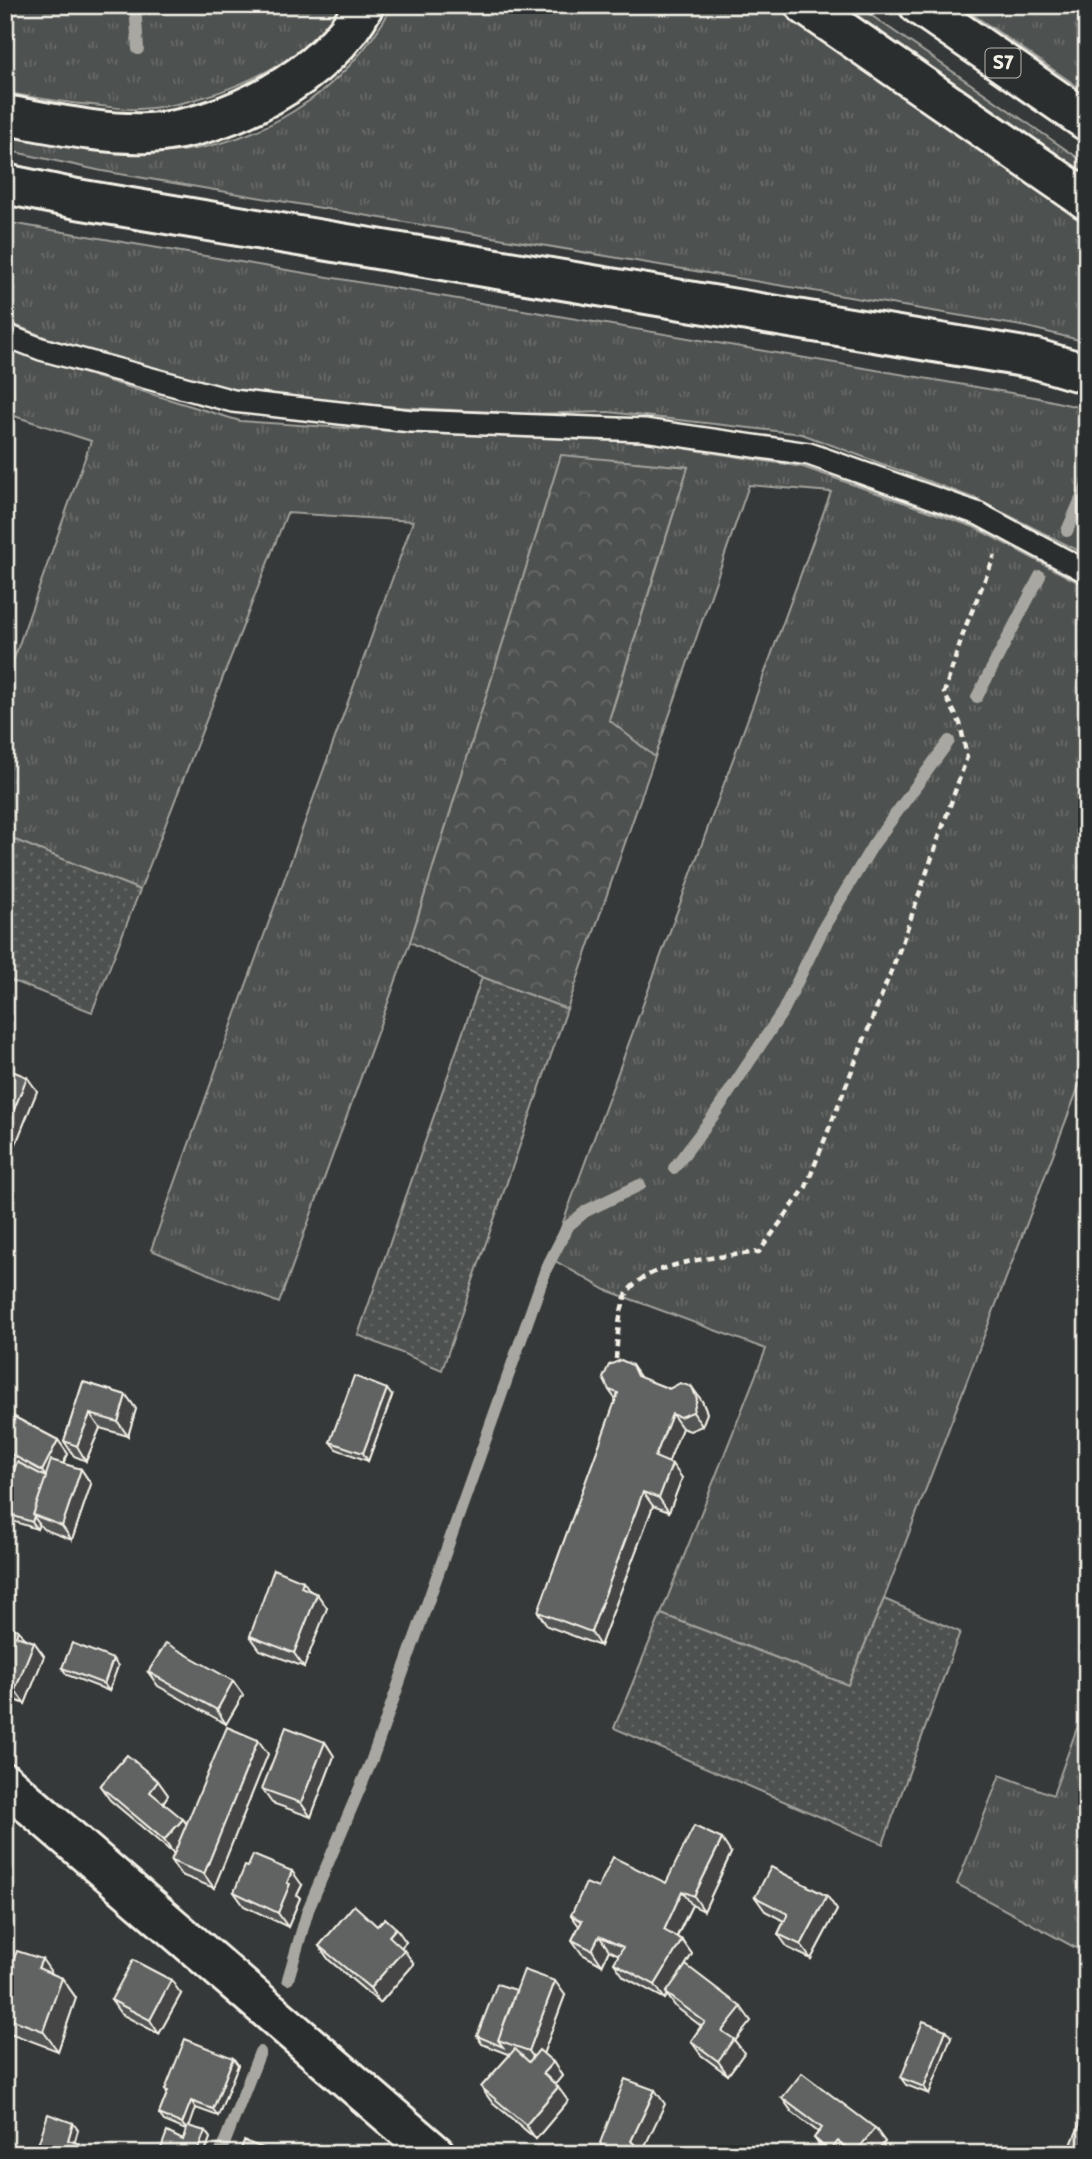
<svg xmlns="http://www.w3.org/2000/svg" width="1092" height="2159" font-family="'Playpen Sans',sans-serif">
	<style>
		.grass { fill: url(#grass-tufts); stroke: #a1a19c; stroke-width: 2 }
		.forest { fill: url(#forest-crowns); stroke: #a1a19c; stroke-width: 2 }
		.park { fill: url(#park-dots); stroke: #a1a19c; stroke-width: 2 }
		.lines { fill: none; stroke-linecap: round; stroke-linejoin: round }
		.stream { stroke: #a8a7a1; stroke-width: 12 }
		.service-casing { stroke: #f4f1e8; stroke-width: 26 }
		.minor-casing { stroke: #f4f1e8; stroke-width: 44 }
		.motorway-casing { stroke: #f4f1e8; stroke-width: 44 }
		.path { stroke: #f4f1e8; stroke-width: 4.5; stroke-dasharray: 7 5; stroke-linecap: butt }
		.service { stroke: #2a2d2e; stroke-width: 21 }
		.minor { stroke: #2a2d2e; stroke-width: 38 }
		.motorway { stroke: #2a2d2e; stroke-width: 38 }
		.wall { fill: #535554; stroke: #f4f1e8; stroke-width: 2 }
		.shaded-wall { fill: #444545; stroke: #f4f1e8; stroke-width: 2 }
		.building { fill: #616362; stroke: #f4f1e8; stroke-width: 2 }
		.labels { text-anchor: middle; stroke-width: 5; stroke-linejoin: round; paint-order: stroke }
		.shield { fill: #2a2d2e; stroke: #b7b6b0; stroke-width: 2 }
		.shield-label { font-size: 18px; font-weight: bold; fill: #f4f1e8 }
	</style>
	<defs>
		<pattern id="grass-tufts" width="24" height="20" patternUnits="userSpaceOnUse" patternTransform="scale(1.75)"><rect width="24" height="20" fill="#4e514f"/><path d="M3 7l-1-3M5 7V3M7 7l1-3M15 17l-1-3M17 17v-4M19 17l1-3" fill="none" stroke="#686a68"/></pattern>
		<pattern id="forest-crowns" width="20" height="18" patternUnits="userSpaceOnUse" patternTransform="scale(1.75)"><rect width="20" height="18" fill="#4e514f"/><path d="M2 6a3 3 0 1 1 6 0M12 15a3 3 0 1 1 6 0" fill="none" stroke="#686a68"/></pattern>
		<pattern id="park-dots" width="8" height="8" patternUnits="userSpaceOnUse" patternTransform="scale(1.75)"><rect width="8" height="8" fill="#4e514f"/><path d="M2 2h.1M6 6h.1" fill="none" stroke="#686a68" stroke-width="1.8" stroke-linecap="round"/></pattern>
	</defs>
	<rect width="100%" height="100%" fill="#363939"/>
	<filter id="ink" filterUnits="userSpaceOnUse"><feTurbulence type="fractalNoise" baseFrequency=".0143" numOctaves="2"/><feDisplacementMap in="SourceGraphic" scale="14" xChannelSelector="R" yChannelSelector="G"/><feConvolveMatrix kernelMatrix="1 2 1 2 8 2 1 2 1" color-interpolation-filters="sRGB"/></filter>
	<g filter="url(#ink)">
		<g class="grass">
			<path d="M5,5H343C308,65 205,106 139,109C126,110 113,107 101,106C69,103 37,99 5,92Z"/>
			<path d="M393,5H777L1087,218V342L1027,327L102,171L5,150V134C54,142 104,154 154,153C255,150 345,94 393,5Z"/>
			<polygon points="830,5 856,5 1087,164 1087,183"/>
			<polygon points="959,5 1068,5 1087,18 1087,93"/>
			<polygon points="5,222 1035,397 1087,409 1087,555 976,499 802,434 608,412 524,414 398,407 245,394 47,338 5,321"/>
			<polygon points="5,344 43,361 240,421 422,433 644,442 803,467 974,527 1087,587 1087,1065 884,1599 848,1685 661,1614 766,1349 606,1290 550,1258 831,492 749,485 655,757 609,721 688,467 561,456 410,942 279,1303 151,1250 413,521 287,513 140,890 5,836 5,684 91,441 5,413"/>
			<polygon points="1087,1700 1087,1954 957,1884 1000,1775 1053,1795"/>
		</g>
		<polygon class="forest" points="561,455 688,467 609,720 655,757 567,1009 482,977 410,942"/>
		<g class="park">
			<polygon points="5,836 140,890 92,1012 5,978"/>
			<polygon points="482,977 567,1009 442,1370 358,1335"/>
			<polygon points="884,1599 960,1632 883,1844 614,1728 661,1614 848,1685"/>
		</g>
		<g class="lines">
			<g class="stream">
				<polyline points="135,5 138,49"/>
				<polyline points="1067,531 1087,485"/>
				<polyline points="977,697 1040,576"/>
				<polyline points="674,1168 714,1115 783,1011 825,925 873,845 949,741"/>
				<polyline points="288,1979 308,1910 371,1762 546,1269 568,1226 586,1211 640,1185"/>
				<polyline points="220,2154 260,2052"/>
			</g>
			<defs>
				<polyline id="service" points="5,335 41,349 233,401 411,421 644,430 809,454 979,514 1087,572"/>
				<polyline id="minor" points="5,1783 435,2154"/>
				<g id="motorway">
					<polyline points="805,5 1087,200"/>
					<polyline points="919,5 1087,121"/>
					<path d="M5,115C51,123 101,135 148,133C224,130 330,75 364,5"/>
					<polyline points="5,184 77,199 1036,359 1087,374"/>
				</g>
			</defs>
			<use href="#service" class="service-casing"/>
			<use href="#minor" class="minor-casing"/>
			<use href="#motorway" class="motorway-casing"/>
			<path class="path" d="M616,1359C617,1343 619,1301 630,1289C654,1260 723,1257 759,1252L806,1187L901,946L967,757L960,723L944,693L965,628L995,555"/>
			<use href="#service" class="service"/>
			<use href="#minor" class="minor"/>
			<use href="#motorway" class="motorway"/>
		</g>
		<g class="wall">
			<polygon points="5,1068 37,1091 15,1146 5,1142"/>
			<polygon points="632,1365 641,1378 702,1401 707,1413 702,1426 690,1431 682,1428 668,1462 682,1478 669,1512 653,1506 600,1646 547,1626 538,1612 616,1400 609,1390"/>
			<polygon points="83,1382 126,1395 136,1409 128,1436 100,1428 86,1461 74,1456 64,1441"/>
			<polygon points="392,1396 368,1461 336,1449 330,1442"/>
			<polygon points="5,1412 58,1440 68,1454 63,1464 81,1469 91,1484 72,1540 43,1529 39,1524 37,1529 6,1519 5,1517 5,1499 16,1466 5,1460"/>
			<polygon points="303,1581 310,1591 317,1594 327,1608 304,1667 260,1650 250,1636"/>
			<polygon points="5,1625 24,1638 34,1642 44,1656 25,1704 5,1696"/>
			<polygon points="118,1666 109,1691 67,1675 62,1668"/>
			<polygon points="148,1672 233,1681 243,1695 226,1724 158,1686"/>
			<polygon points="325,1742 334,1756 311,1817 272,1803 262,1789"/>
			<polygon points="268,1754 214,1888 181,1875 171,1861 174,1854 110,1800 100,1786 158,1781 168,1795 163,1803 187,1823"/>
			<polygon points="731,1853 704,1911 692,1905 677,1937 682,1940 692,1954 684,1968 751,2021 735,2041 744,2053 728,2075 701,2055 691,2041 701,2026 676,2007 667,1995 665,1999 624,1977 614,1963 619,1955 609,1950 602,1965 582,1954 572,1940 579,1926 571,1915 598,1888 666,1883"/>
			<polygon points="302,1885 297,1895 300,1898 288,1927 244,1906 234,1892"/>
			<polygon points="827,1896 837,1910 811,1959 788,1948 778,1934 784,1921 765,1911 755,1897"/>
			<polygon points="377,1926 406,1942 401,1947 414,1964 380,2003 329,1960 319,1946"/>
			<polygon points="52,1974 62,1978 76,1998 58,2051 7,2032 5,2030 5,1981"/>
			<polygon points="516,1990 565,1995 543,2054 553,2062 562,2076 555,2084 568,2101 536,2139 491,2101 481,2087 510,2055 482,2044 477,2036"/>
			<polygon points="181,1994 159,2034 121,2014 111,2000"/>
			<polygon points="951,2037 929,2094 906,2085 901,2078"/>
			<polygon points="233,2058 238,2065 218,2116 196,2108 189,2127 205,2131 210,2138 204,2154 162,2154 160,2151 183,2140 186,2130 164,2121 159,2114 167,2093 165,2090"/>
			<polygon points="782,2098 875,2128 885,2142 875,2154 826,2154 814,2138 818,2132 792,2112"/>
		</g>
		<g class="shaded-wall">
			<polygon points="27,1077 37,1091 15,1146 5,1132"/>
			<polygon points="692,1387 702,1401 707,1413 702,1426 693,1412"/>
			<polygon points="387,1389 392,1396 368,1461 363,1453"/>
			<polygon points="126,1395 136,1409 128,1436 118,1422"/>
			<polygon points="90,1414 100,1428 86,1461 77,1446"/>
			<polygon points="672,1414 682,1428 665,1471 655,1457"/>
			<polygon points="58,1440 68,1454 52,1485 42,1471"/>
			<polygon points="672,1464 682,1478 669,1512 659,1498"/>
			<polygon points="81,1469 91,1484 72,1540 62,1526"/>
			<polygon points="643,1492 653,1506 600,1646 591,1632"/>
			<polygon points="34,1517 39,1524 37,1529 32,1522"/>
			<polygon points="303,1581 313,1595 301,1587"/>
			<polygon points="317,1594 327,1608 304,1667 294,1653"/>
			<polygon points="18,1630 28,1644 16,1636"/>
			<polygon points="34,1642 44,1656 25,1704 15,1690"/>
			<polygon points="113,1659 118,1666 109,1691 104,1684"/>
			<polygon points="233,1681 243,1695 226,1724 217,1710"/>
			<polygon points="258,1740 268,1754 214,1888 204,1874"/>
			<polygon points="325,1742 334,1756 311,1817 301,1803"/>
			<polygon points="158,1781 168,1795 160,1807 150,1792"/>
			<polygon points="183,1819 193,1833 174,1854 164,1840"/>
			<polygon points="722,1839 731,1853 704,1911 694,1896"/>
			<polygon points="292,1871 302,1885 297,1895 300,1898 288,1927 278,1913 287,1883"/>
			<polygon points="682,1891 692,1905 673,1944 664,1930"/>
			<polygon points="827,1896 837,1910 811,1959 801,1945"/>
			<polygon points="396,1928 406,1942 399,1950 389,1936"/>
			<polygon points="599,1936 609,1950 602,1965 592,1950"/>
			<polygon points="682,1940 692,1954 665,1999 655,1985"/>
			<polygon points="404,1950 414,1964 380,2003 370,1988"/>
			<polygon points="42,1959 56,1979 38,1968"/>
			<polygon points="62,1978 76,1998 58,2051 43,2031"/>
			<polygon points="171,1980 181,1994 159,2034 150,2020"/>
			<polygon points="555,1981 565,1995 539,2065 529,2051"/>
			<polygon points="741,2007 751,2021 735,2041 744,2053 728,2075 718,2061 722,2031"/>
			<polygon points="946,2030 951,2037 929,2094 924,2087"/>
			<polygon points="233,2058 238,2065 218,2116 213,2109"/>
			<polygon points="553,2062 562,2076 553,2087 543,2073"/>
			<polygon points="558,2087 568,2101 536,2139 526,2125"/>
			<polygon points="655,2090 665,2104 641,2154 631,2141"/>
			<polygon points="191,2101 196,2108 188,2131 182,2124"/>
			<polygon points="73,2123 78,2130 73,2148 68,2140"/>
			<polygon points="875,2128 885,2142 875,2154 855,2153"/>
			<polygon points="205,2131 210,2138 204,2154 196,2154"/>
			<polygon points="838,2141 847,2154 832,2154 830,2151"/>
			<polygon points="80,2144 85,2151 85,2154 77,2154"/>
		</g>
		<g class="building">
			<polygon points="5,1068 27,1077 5,1132"/>
			<polygon points="621,1360 632,1365 637,1376 669,1389 680,1383 692,1387 697,1399 693,1412 680,1417 672,1414 655,1457 672,1464 659,1498 643,1492 591,1632 538,1612 618,1393 609,1390 603,1378 609,1365"/>
			<polygon points="354,1376 387,1389 363,1453 330,1442"/>
			<polygon points="83,1382 126,1395 118,1422 90,1414 77,1446 64,1441"/>
			<polygon points="5,1412 58,1440 42,1471 5,1451"/>
			<polygon points="51,1460 81,1469 62,1526 33,1515"/>
			<polygon points="17,1462 46,1477 33,1515 34,1516 32,1522 5,1513 5,1499"/>
			<polygon points="274,1569 303,1581 301,1587 317,1594 294,1653 250,1636"/>
			<polygon points="5,1625 18,1630 16,1636 34,1642 15,1690 5,1686"/>
			<polygon points="72,1643 113,1659 104,1684 62,1668"/>
			<polygon points="166,1643 233,1681 217,1710 148,1672"/>
			<polygon points="227,1727 258,1740 204,1874 171,1861"/>
			<polygon points="286,1727 325,1742 301,1803 262,1789"/>
			<polygon points="127,1755 158,1781 150,1792 183,1819 164,1840 100,1786"/>
			<polygon points="694,1826 722,1839 694,1896 682,1891 664,1930 682,1940 655,1985 614,1963 623,1947 599,1936 592,1950 572,1940 582,1921 571,1915 586,1883 598,1888 613,1857 666,1883"/>
			<polygon points="253,1855 292,1871 287,1883 290,1884 278,1913 234,1892 245,1866 248,1867"/>
			<polygon points="771,1867 827,1896 801,1945 778,1934 788,1914 755,1897"/>
			<polygon points="354,1905 377,1926 385,1918 396,1928 389,1936 404,1950 370,1988 319,1946"/>
			<polygon points="17,1951 42,1959 38,1968 62,1978 43,2031 5,2017 5,1981"/>
			<polygon points="133,1960 171,1980 150,2020 111,2000"/>
			<polygon points="686,1965 741,2007 722,2031 734,2039 718,2061 691,2041 705,2022 666,1993"/>
			<polygon points="524,1970 555,1981 529,2051 498,2040"/>
			<polygon points="497,1984 516,1990 498,2040 503,2047 477,2036"/>
			<polygon points="923,2021 946,2030 924,2087 901,2078"/>
			<polygon points="185,2039 233,2058 213,2109 191,2101 182,2124 159,2114 168,2091 165,2090"/>
			<polygon points="515,2049 529,2062 539,2050 553,2062 543,2073 558,2087 526,2125 481,2087"/>
			<polygon points="802,2073 875,2128 855,2153 838,2141 830,2151 814,2138 822,2128 782,2098"/>
			<polygon points="625,2079 655,2090 631,2141 645,2154 610,2154 600,2143"/>
			<polygon points="48,2114 73,2123 68,2140 80,2144 77,2154 35,2154"/>
			<polygon points="1082,2119 1087,2121 1087,2154 1067,2154"/>
			<polygon points="188,2126 205,2131 196,2154 164,2154 160,2151 167,2132 183,2140"/>
			<polygon points="244,2141 280,2154 239,2154"/>
		</g>
	</g>
	<g class="labels">
		<rect class="shield" x="985.5" y="48.5" width="35" height="29" rx="5"/>
		<g class="shield-label">
			<text x="1003" y="69">S7</text>
		</g>
	</g>
	<rect width="1092" height="2159" fill="none" stroke="#2a2d2e" stroke-width="28"/>
	<rect x="14" y="14" width="1064" height="2131" fill="none" stroke="#f4f1e8" stroke-width="2.5" filter="url(#ink)"/>
</svg>
